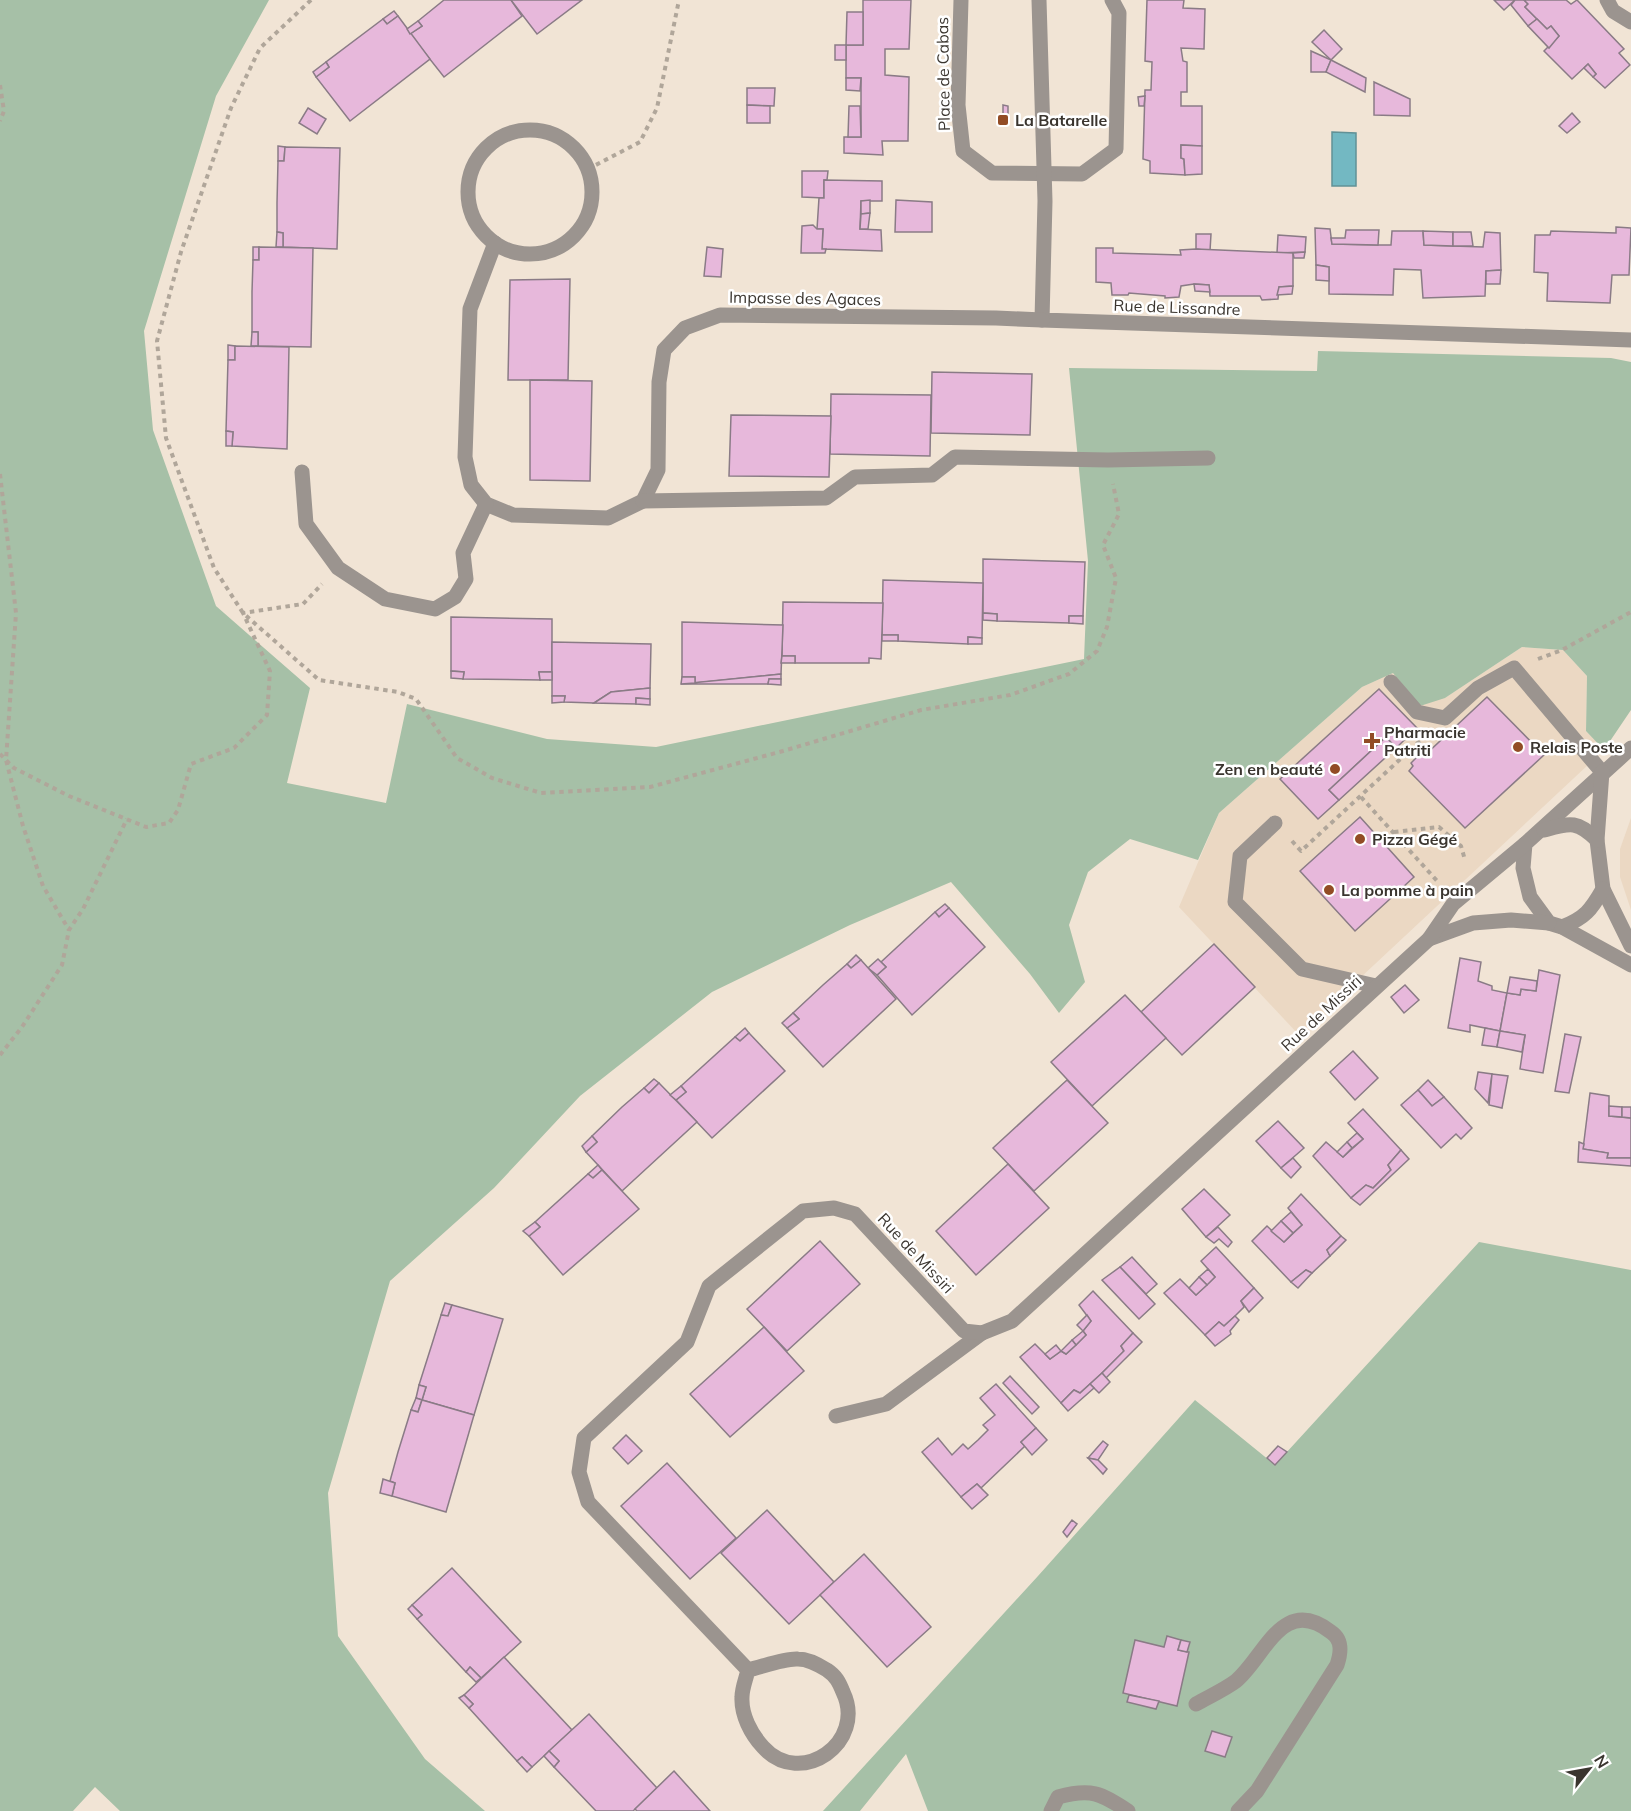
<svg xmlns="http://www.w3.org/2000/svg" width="1631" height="1811" font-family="Mulish,sans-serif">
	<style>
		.built { fill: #ebd8c3 }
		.green { fill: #a6c0a7 }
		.water { fill: #73b8c2; stroke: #629196; stroke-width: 1.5 }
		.building { fill: #e7b8db; stroke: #8a7b86; stroke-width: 1.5 }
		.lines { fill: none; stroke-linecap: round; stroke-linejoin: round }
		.path { stroke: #b0a69a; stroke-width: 4; stroke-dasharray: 4.5 4.5; stroke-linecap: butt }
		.minor { stroke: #9b948f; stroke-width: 15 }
		.poi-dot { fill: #924c25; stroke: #fff; stroke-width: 2 }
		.labels { text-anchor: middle; stroke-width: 5; stroke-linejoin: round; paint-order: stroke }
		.street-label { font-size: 16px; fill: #3a352f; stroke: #fff }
		.poi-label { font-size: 16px; font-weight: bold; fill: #3a352f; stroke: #fff; text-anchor: start }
	</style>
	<rect width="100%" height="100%" fill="#f1e4d5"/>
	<g class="built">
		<polygon points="1522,647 1563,650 1587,676 1586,731 1604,750 1299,1035 1179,907 1219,813 1362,687 1393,673 1445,698"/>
		<polygon points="1631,818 1631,910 1620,877 1620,849"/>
	</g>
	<g class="green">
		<polygon points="0,0 269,0 216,96 144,331 153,430 216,606 310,688 287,783 386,803 407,704 547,739 656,747 1084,659 1088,561 1069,368 1317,371 1318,351 1611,358 1631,362 1631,710 1604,750 1586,731 1587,676 1563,650 1522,647 1445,698 1420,706 1393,673 1362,687 1219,813 1198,860 1130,839 1088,872 1069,925 1085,982 1059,1013 1030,974 951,882 850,925 712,992 580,1096 494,1188 390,1281 328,1493 338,1636 425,1759 485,1811 120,1811 95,1787 73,1811 0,1811"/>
		<polygon points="1479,1242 1631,1270 1631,1811 928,1811 906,1754 860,1811 823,1811 1038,1576 1195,1400 1275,1465"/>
	</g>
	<polygon class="water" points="1332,132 1356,133 1356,186 1332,186"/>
	<g class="building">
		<polygon points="444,0 511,0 522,16 444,77 410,34 422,26 418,21"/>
		<polygon points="511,0 582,0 537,34"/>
		<polygon points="863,0 911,0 909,49 885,49 885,75 909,77 908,141 882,141 883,155 844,153 844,137 861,137 861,78 846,78 846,45 863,45"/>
		<polygon points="1147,0 1184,0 1183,8 1205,9 1204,49 1181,48 1183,61 1187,62 1187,92 1181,92 1181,106 1202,106 1202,146 1181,145 1181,158 1184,159 1185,175 1150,173 1150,161 1143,159 1145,90 1151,90 1152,62 1145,61"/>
		<polygon points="1494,0 1515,0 1504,10"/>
		<polygon points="1515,0 1524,0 1528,4 1525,7 1537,19 1528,26 1511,5"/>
		<polygon points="1524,0 1566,0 1571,4 1577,0 1624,49 1619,53 1630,65 1605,88 1593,77 1596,74 1588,64 1572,79 1544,51 1559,36 1551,26 1547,29 1525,7 1528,4"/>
		<polygon points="394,11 398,16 387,24 383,19"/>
		<polygon points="847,12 863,12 863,45 846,45"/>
		<polygon points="398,16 430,59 350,121 316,77 329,67 326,62 383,19 387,24"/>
		<polygon points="1537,19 1547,29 1551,26 1559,36 1549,48 1528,26"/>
		<polygon points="418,21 422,26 410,34 407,29"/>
		<polygon points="1324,30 1342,49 1331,60 1312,42"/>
		<rect x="835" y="45" width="11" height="15"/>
		<polygon points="1311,51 1331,60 1326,72 1311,72"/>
		<polygon points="1331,60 1366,78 1365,92 1326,72"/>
		<polygon points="326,62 329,67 316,77 313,72"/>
		<polygon points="1588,64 1596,74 1593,77 1584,68"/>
		<polygon points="846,78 861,78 860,91 846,90"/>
		<polygon points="1374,82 1410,99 1410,116 1374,115"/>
		<polygon points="747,88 775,88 774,106 747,105"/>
		<polygon points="1145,96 1144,106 1139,106 1138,97"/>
		<polygon points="747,105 770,106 770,123 747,123"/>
		<polygon points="1003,105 1008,106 1008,123 1003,123"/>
		<polygon points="849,106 860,106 861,137 848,137"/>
		<polygon points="308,108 326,119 317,134 299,123"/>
		<polygon points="1572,113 1580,122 1567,133 1559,126"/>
		<polygon points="1181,145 1202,146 1202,174 1185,175 1184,159 1181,158"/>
		<polygon points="278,146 285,147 284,161 278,161"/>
		<polygon points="285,147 340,148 337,249 283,247 283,233 277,232 277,203 278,161 284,161"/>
		<polygon points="802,171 828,171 827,180 824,180 824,198 802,197"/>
		<polygon points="824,180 882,181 882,201 861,201 860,229 881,230 882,251 822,249 823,229 817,229 819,198 824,198"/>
		<polygon points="870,200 870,213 861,214 861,201"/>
		<polygon points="896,200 932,202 932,232 895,232"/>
		<polygon points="870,213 868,229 860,229 861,214"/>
		<polygon points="813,225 817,229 823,229 822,249 826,249 825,253 801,253 802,226"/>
		<polygon points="1616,227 1631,228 1629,275 1612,275 1610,303 1547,301 1548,273 1534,272 1535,235 1550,235 1551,231 1616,233"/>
		<polygon points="1315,228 1330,229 1332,244 1378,245 1391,245 1392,231 1423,231 1424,245 1453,246 1483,247 1485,232 1500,233 1501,270 1486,271 1485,296 1423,298 1421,270 1394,269 1393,295 1329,294 1329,267 1316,265"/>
		<polygon points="1346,230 1379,230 1378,245 1332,244 1331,238 1345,238"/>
		<polygon points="1423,231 1453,232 1453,246 1424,245"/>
		<polygon points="277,232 283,233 283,247 276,247"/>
		<polygon points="1453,232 1471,232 1473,246 1453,246"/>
		<polygon points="1196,234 1211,234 1210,251 1196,249"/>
		<polygon points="1278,235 1306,237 1305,252 1277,253"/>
		<rect x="253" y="247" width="6" height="13"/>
		<polygon points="259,247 313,248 311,347 258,346 258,332 252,332 252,292 253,260 259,260"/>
		<polygon points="707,247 723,249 721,277 704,276"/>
		<polygon points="1096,248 1113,248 1113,253 1181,255 1180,250 1196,249 1293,253 1293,286 1279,287 1278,299 1262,300 1260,296 1210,296 1209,285 1194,284 1181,286 1179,297 1165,298 1165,296 1129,293 1128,295 1112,295 1111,283 1096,282"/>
		<polygon points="1305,252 1304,258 1294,258 1293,253"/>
		<polygon points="1316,265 1329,267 1329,281 1316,280"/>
		<polygon points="1501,270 1500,284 1486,284 1486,271"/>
		<polygon points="570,279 568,380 508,380 510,280"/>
		<polygon points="1194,284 1209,285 1210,292 1195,291"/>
		<polygon points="1293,286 1292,294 1277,295 1279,287"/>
		<polygon points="252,332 258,332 258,346 251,346"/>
		<polygon points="228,345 235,346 235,360 228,360"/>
		<polygon points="235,346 289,347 287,449 232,446 233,432 226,431 228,360 235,360"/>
		<polygon points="932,372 1032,374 1030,435 931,433"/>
		<polygon points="530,380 592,381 590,481 530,480"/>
		<polygon points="831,394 931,395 930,456 830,454"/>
		<polygon points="731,415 831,416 829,477 729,476"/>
		<polygon points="226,431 233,432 232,446 226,446"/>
		<polygon points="983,559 1085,562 1083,616 1069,616 1069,623 997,621 997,614 983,613"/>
		<polygon points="883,580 983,583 982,638 968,637 968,644 898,641 898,635 882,635"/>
		<polygon points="783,602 883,603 881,659 869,658 869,663 795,663 795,656 782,656"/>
		<polygon points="983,613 997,614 997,621 983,620"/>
		<polygon points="1069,616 1083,616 1083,624 1069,623"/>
		<polygon points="451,617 552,619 552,672 539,672 540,680 463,679 464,672 451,671"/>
		<polygon points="682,622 783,625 781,674 695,683 695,677 682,677"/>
		<rect x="882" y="635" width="16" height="6"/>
		<polygon points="968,637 982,638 982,644 968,644"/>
		<polygon points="552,642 651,644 650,688 611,692 594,703 564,702 565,696 552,696"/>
		<polygon points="782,656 795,656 795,663 781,663"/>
		<polygon points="451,671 464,672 463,679 451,678"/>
		<polygon points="539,672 552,672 552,680 540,680"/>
		<polygon points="781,674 781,679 769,679 768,684 681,684"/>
		<polygon points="682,677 695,677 695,683 681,684"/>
		<polygon points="769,679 781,679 781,685 768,684"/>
		<polygon points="650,688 650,699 636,698 636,704 594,703 611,692"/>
		<polygon points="1379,689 1417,728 1396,748 1386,737 1329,790 1339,800 1318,819 1280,779"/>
		<polygon points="552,696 565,696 564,702 552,703"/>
		<polygon points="1487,697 1544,755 1465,828 1409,771 1413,766 1411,763 1420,754 1424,756"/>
		<polygon points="636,698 650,699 650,705 636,704"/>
		<polygon points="1386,737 1396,748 1339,800 1329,790"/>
		<polygon points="1360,817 1414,877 1355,931 1300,871"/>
		<polygon points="945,904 949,908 939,917 935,912"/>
		<polygon points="949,908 985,947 912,1015 877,975 886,967 881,962 935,912 939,917"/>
		<polygon points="1214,944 1255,987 1182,1055 1141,1012"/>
		<polygon points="856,955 861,960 851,968 847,964"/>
		<polygon points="1460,958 1481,962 1478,981 1492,986 1492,990 1507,993 1500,1031 1470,1025 1470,1032 1448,1028"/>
		<polygon points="878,959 886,967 877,975 868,968"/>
		<polygon points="861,960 896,999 823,1067 787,1028 799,1019 793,1013 823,985 847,964 851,968"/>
		<polygon points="1539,970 1560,975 1543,1073 1520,1069 1525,1035 1500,1031 1507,993 1520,995 1521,989 1536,991"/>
		<polygon points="1510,977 1537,981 1536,991 1521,989 1520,995 1507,993"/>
		<polygon points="1405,985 1419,1000 1404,1013 1391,997"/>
		<polygon points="1125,995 1166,1038 1092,1106 1051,1062"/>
		<polygon points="793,1013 799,1019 787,1028 782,1023"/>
		<polygon points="745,1028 749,1033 740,1041 735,1037"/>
		<polygon points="1485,1028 1500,1031 1497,1047 1482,1045"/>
		<polygon points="1500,1031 1525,1035 1522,1052 1497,1047"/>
		<polygon points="749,1033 785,1071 712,1138 676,1100 686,1092 681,1086 735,1037 740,1041"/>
		<polygon points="1565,1034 1581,1037 1569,1093 1555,1091"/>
		<polygon points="1353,1051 1378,1078 1355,1100 1330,1072"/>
		<polygon points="1478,1072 1492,1074 1488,1103 1475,1089"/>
		<polygon points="1492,1074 1508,1076 1502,1108 1489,1105"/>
		<polygon points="654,1079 659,1083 649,1093 644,1088"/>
		<polygon points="1067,1080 1108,1123 1034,1191 993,1148"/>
		<polygon points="1428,1080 1444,1097 1432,1106 1418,1090"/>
		<polygon points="659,1083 697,1122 622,1191 586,1152 597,1142 592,1136 622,1107 644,1088 649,1093"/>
		<polygon points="681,1086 686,1092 676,1100 670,1095"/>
		<polygon points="1418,1090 1432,1106 1444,1097 1472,1128 1461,1139 1456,1134 1441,1148 1401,1105"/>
		<polygon points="1590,1093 1609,1096 1609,1116 1631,1118 1631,1158 1607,1158 1608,1153 1583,1149"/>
		<polygon points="1609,1106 1622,1107 1622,1117 1609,1116"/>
		<polygon points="1622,1107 1631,1107 1631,1118 1622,1117"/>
		<polygon points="1363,1109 1401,1150 1388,1165 1391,1170 1373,1188 1366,1185 1351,1198 1313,1156 1326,1142 1343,1157 1363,1139 1348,1123"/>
		<polygon points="1278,1121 1304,1148 1281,1168 1256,1141"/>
		<polygon points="1357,1133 1363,1139 1352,1148 1347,1142"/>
		<polygon points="592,1136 597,1142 586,1152 582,1146"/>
		<polygon points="1347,1142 1352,1148 1343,1157 1337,1152"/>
		<polygon points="1579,1142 1584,1144 1583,1149 1608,1153 1607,1158 1631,1158 1631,1166 1578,1162"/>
		<polygon points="1401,1150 1409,1159 1360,1205 1351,1198 1366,1185 1373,1188 1391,1170 1388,1165"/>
		<polygon points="1293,1158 1301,1167 1291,1178 1281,1168"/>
		<polygon points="1008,1164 1049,1208 976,1275 936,1231"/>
		<polygon points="598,1165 602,1170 593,1178 588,1174"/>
		<polygon points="602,1170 639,1209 563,1275 529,1236 540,1227 535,1222 588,1174 593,1178"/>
		<polygon points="1204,1189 1230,1215 1206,1237 1182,1209"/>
		<polygon points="1301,1194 1341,1236 1327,1250 1330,1256 1312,1273 1306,1270 1291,1282 1252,1241 1267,1226 1284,1242 1302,1225 1288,1208"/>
		<polygon points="1291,1212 1302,1225 1293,1233 1281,1221"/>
		<polygon points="1281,1221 1293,1233 1284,1242 1271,1231"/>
		<polygon points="535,1222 540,1227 529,1236 523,1231"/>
		<polygon points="1218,1227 1232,1242 1228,1247 1219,1239 1214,1243 1206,1237"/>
		<polygon points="1341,1236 1346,1240 1330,1256 1327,1250"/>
		<polygon points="820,1241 860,1284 787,1351 747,1309"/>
		<polygon points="1216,1247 1254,1288 1241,1301 1244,1307 1235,1316 1224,1326 1219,1322 1205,1335 1164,1293 1180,1279 1196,1295 1215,1277 1201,1261"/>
		<polygon points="1132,1257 1157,1284 1146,1294 1120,1267"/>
		<polygon points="1120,1267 1155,1304 1139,1319 1102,1280"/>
		<polygon points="1208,1269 1215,1277 1207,1285 1199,1277"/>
		<polygon points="1306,1270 1312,1273 1298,1288 1291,1282"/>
		<polygon points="1199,1277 1207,1285 1196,1295 1189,1288"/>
		<polygon points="1254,1288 1263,1298 1249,1312 1241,1301"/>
		<polygon points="1093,1291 1133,1333 1121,1346 1124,1351 1102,1373 1080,1393 1074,1390 1061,1403 1020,1357 1035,1344 1050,1359 1061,1351 1066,1354 1076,1345 1086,1335 1083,1331 1091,1321 1079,1305"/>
		<polygon points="445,1303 452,1305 448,1316 441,1315"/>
		<polygon points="452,1305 503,1319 474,1415 422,1400 426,1387 419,1385 432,1344 441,1315 448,1316"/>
		<polygon points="1087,1315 1091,1321 1083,1331 1077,1325"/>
		<polygon points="1235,1316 1239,1320 1230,1331 1231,1334 1215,1346 1205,1335 1219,1322 1224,1326"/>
		<polygon points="764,1327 804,1371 730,1437 690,1394"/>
		<polygon points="1083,1331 1086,1335 1076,1345 1072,1340"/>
		<polygon points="1133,1333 1142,1342 1106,1378 1102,1373 1124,1351 1121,1346"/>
		<polygon points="1072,1340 1076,1345 1066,1354 1061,1351"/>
		<polygon points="1056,1345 1061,1351 1050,1359 1045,1354"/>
		<polygon points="1102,1373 1110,1382 1099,1393 1090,1384"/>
		<polygon points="1010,1376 1039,1407 1032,1414 1003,1383"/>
		<polygon points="996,1384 1036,1428 1021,1442 1025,1446 981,1488 977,1484 961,1497 922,1452 938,1438 952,1455 963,1444 968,1449 978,1440 988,1430 983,1425 995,1415 980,1398"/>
		<polygon points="1090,1384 1094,1388 1068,1411 1061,1403 1074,1390 1080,1393"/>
		<polygon points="419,1385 426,1387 422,1400 416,1398"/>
		<polygon points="416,1398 422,1400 418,1412 411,1410"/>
		<polygon points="422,1400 474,1415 446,1512 392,1496 395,1483 390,1481 398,1452 411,1410 418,1412"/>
		<polygon points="1036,1428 1047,1440 1032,1455 1021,1442"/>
		<polygon points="626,1435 642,1451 628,1464 613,1448"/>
		<polygon points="1103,1441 1108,1445 1098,1460 1088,1458"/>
		<polygon points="1278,1446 1287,1452 1275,1465 1267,1458"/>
		<polygon points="1088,1458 1098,1460 1107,1469 1103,1474"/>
		<polygon points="667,1463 736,1538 690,1579 621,1506"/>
		<polygon points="383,1479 395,1483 392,1496 380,1493"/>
		<polygon points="977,1484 988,1495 972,1509 961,1497"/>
		<polygon points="767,1510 834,1582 789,1624 721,1553"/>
		<polygon points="1072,1520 1077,1524 1067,1537 1063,1532"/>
		<polygon points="864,1554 931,1627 887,1667 820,1595"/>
		<polygon points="452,1568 521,1642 481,1678 470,1667 466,1672 437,1641 417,1619 422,1615 412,1605"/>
		<polygon points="412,1605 422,1615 417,1619 408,1609"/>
		<polygon points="1167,1636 1181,1640 1178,1650 1189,1652 1177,1706 1123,1693 1135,1640 1164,1647"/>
		<polygon points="1181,1640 1190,1642 1187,1652 1178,1650"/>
		<polygon points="504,1657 572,1730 532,1767 522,1757 517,1761 469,1708 473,1704 464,1695"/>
		<polygon points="470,1667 481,1678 476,1682 466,1672"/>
		<polygon points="464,1695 473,1704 469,1708 459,1698"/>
		<polygon points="1129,1695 1159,1701 1156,1709 1127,1702"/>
		<polygon points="589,1714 657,1788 633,1811 596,1811 554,1767 559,1761 549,1751"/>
		<polygon points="1212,1731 1232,1737 1225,1757 1205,1751"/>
		<polygon points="549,1751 559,1761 554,1767 544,1756"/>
		<polygon points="522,1757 532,1767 527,1772 517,1761"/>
		<polygon points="674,1771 710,1811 637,1811 635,1809"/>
	</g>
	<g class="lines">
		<g class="path">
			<polyline points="311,0 260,48 231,108 181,252 157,341 166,438 214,568 243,613 319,680 398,692 416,699 457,758 492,778 541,793 650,787 783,751 921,710 1010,695 1069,674 1097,651 1107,627 1116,578 1103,545 1119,514 1113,484"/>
			<polyline points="0,85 4,111 0,121"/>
			<polyline points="588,169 640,142 657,108 679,0"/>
			<polyline points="0,474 16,613 6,760 23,826 43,886 69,930"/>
			<polyline points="1538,659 1562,650 1631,612"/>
			<polyline points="0,754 14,768 69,796 146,827 169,823 178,810 191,764 234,748 267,715 270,671 243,613 303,604 322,584"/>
			<polyline points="1361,797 1439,883"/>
			<polyline points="1394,832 1439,827 1461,846 1465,860"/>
			<polyline points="1292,841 1301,851 1422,739"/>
			<polyline points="0,1055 22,1027 62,965 69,930 83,909 127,819"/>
		</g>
		<g class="minor">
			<polyline points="961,0 958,105 963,151 992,173 1082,174 1116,149 1119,13 1112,0"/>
			<polyline points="1039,0 1045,201 1042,320 1631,340"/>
			<polyline points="1607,0 1613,11 1631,22"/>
			<circle cx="530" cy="192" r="62"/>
			<polyline points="495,243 470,309 465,457 471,485 486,504 513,515 608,518 643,501 658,470 659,382 664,350 685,328 720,315 996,318 1042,320"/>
			<polyline points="302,472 306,524 338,568 385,599 435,609 455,597 466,579 463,553 486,504"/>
			<polyline points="643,501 826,498 855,477 932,475 955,457 1108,460 1208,458"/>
			<polyline points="1391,682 1417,712 1445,718 1478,688 1514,668 1602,772"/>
			<polyline points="1631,748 1525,844 1523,868 1530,897 1549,923 1562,927 1631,965"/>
			<polyline points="1602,772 1597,840 1603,889 1631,946"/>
			<polyline points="1275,823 1240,856 1235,902 1302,969 1376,986"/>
			<path d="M1544,830C1570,823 1577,820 1597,840"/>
			<path d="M1562,927C1585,918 1591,910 1603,889"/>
			<polyline points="1429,939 1473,923 1511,920 1549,923"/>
			<polyline points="836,1416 886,1404 982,1333"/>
			<path d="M748,1670C746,1679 742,1688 742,1697C741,1715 751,1734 763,1747C801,1789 867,1742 843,1692C839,1682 836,1676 827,1670C819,1665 808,1659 798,1659C784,1658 762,1667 748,1670L588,1502L579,1472L584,1438L687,1342L709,1286L803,1211L834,1208L855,1214L964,1331L982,1333L1012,1321L1429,939L1453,904L1525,844"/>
			<path d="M1196,1704C1208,1697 1224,1690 1236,1681C1265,1657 1282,1594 1331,1632C1343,1640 1341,1653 1337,1665L1257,1791L1238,1811"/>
			<path d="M1051,1811L1058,1797C1091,1788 1100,1793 1128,1811"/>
		</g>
	</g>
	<g class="poi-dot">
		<rect x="997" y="114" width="12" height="12" rx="3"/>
		<path d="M1369 732h6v6h6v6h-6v6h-6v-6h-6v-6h6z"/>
		<circle cx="1518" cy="747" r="6"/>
		<circle cx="1335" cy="769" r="6"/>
		<circle cx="1360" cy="839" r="6"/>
		<circle cx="1329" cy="890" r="6"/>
	</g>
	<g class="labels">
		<g class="street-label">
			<text transform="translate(943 74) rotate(-91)" y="6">Place de Cabas</text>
			<text transform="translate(805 298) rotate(1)" y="6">Impasse des Agaces</text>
			<text transform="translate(1177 307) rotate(2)" y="6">Rue de Lissandre</text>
			<text transform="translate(1321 1013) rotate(-43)" y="6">Rue de Missiri</text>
			<text transform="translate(916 1253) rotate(47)" y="6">Rue de Missiri</text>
		</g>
		<g class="poi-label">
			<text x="1015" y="126">La Batarelle</text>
			<text x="1384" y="738">Pharmacie<tspan x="1384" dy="18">Patriti</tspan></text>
			<text x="1530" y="753">Relais Poste</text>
			<text x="1323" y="775" text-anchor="end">Zen en beauté</text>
			<text x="1372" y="845">Pizza Gégé</text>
			<text x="1341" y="896">La pomme à pain</text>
		</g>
	</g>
	<g transform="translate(1589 1769) rotate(59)" stroke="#ffffff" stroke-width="4.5" paint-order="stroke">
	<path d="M0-4.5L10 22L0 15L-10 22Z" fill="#3a352f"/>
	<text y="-9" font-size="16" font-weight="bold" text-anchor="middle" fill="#3a352f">N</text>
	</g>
</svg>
